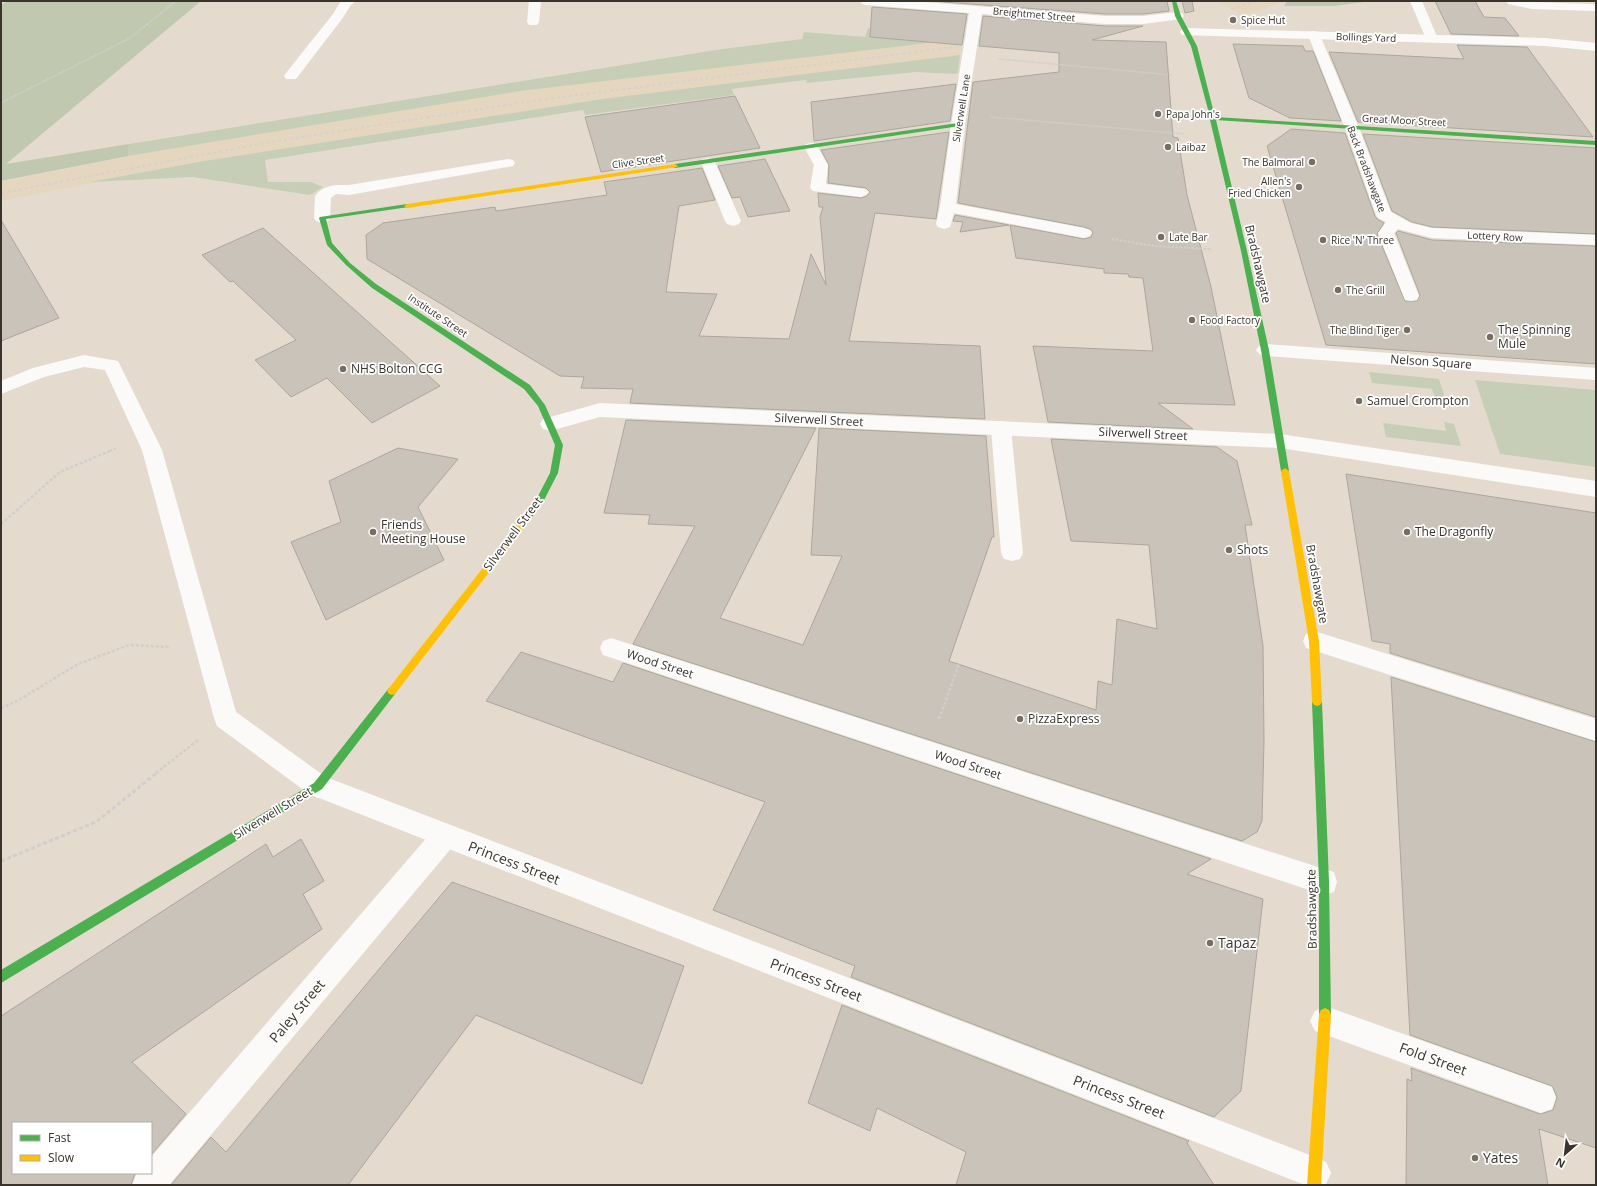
<svg xmlns="http://www.w3.org/2000/svg" width="1597" height="1186" font-family="'Open Sans',sans-serif">
	<style>
		.built { fill: #e5d6c0 }
		.green { fill: #c7ceb7 }
		.forest { fill: #c0c8af }
		.building { fill: #cac3b9; stroke: #aca69c }
		.lines { fill: none; stroke-linecap: round; stroke-linejoin: round }
		.path-far3 { stroke: #d1cecb; stroke-width: 1.5; stroke-dasharray: 2 1; stroke-linecap: butt }
		.path-far2 { stroke: #d1cecb; stroke-width: 2; stroke-dasharray: 2.5 1.5; stroke-linecap: butt }
		.path-far1 { stroke: #d1cecb; stroke-width: 2.5; stroke-dasharray: 3 2; stroke-linecap: butt }
		.path { stroke: #d1cecb; stroke-width: 3; stroke-dasharray: 4 2.5; stroke-linecap: butt }
		.lane { fill: #fbfaf8; fill-rule: evenodd }
		.street { fill: #fbfaf8; fill-rule: evenodd }
		.fast { fill: #4caf50; fill-rule: evenodd }
		.slow { fill: #ffc107; fill-rule: evenodd }
		.rail { stroke: #d5d2ce; stroke-width: 2; stroke-dasharray: 3 3; stroke-linecap: butt }
		.poi-dot { fill: #756e64; stroke: #fff; stroke-width: 1.5 }
		.labels { text-anchor: middle; stroke-width: 3.5; stroke-linejoin: round; paint-order: stroke }
		.far-street-label { font-size: 10px; fill: #39332b; stroke: #fff }
		.far-poi-label { font-size: 10px; fill: #39332b; stroke: #fff; text-anchor: start }
		.street-label { font-size: 12px; fill: #39332b; stroke: #fff }
		.poi-label { font-size: 12px; fill: #39332b; stroke: #fff; text-anchor: start }
		.near-street-label { font-size: 14px; fill: #39332b; stroke: #fff }
		.near-poi-label { font-size: 14px; fill: #39332b; stroke: #fff; text-anchor: start }
	</style>
	<rect width="100%" height="100%" fill="#e4dbce"/>
	<g class="built">
		<polygon points="1227,1 1287,1 1244,15 1221,3"/>
		<polygon points="963,39 960,55 602,99 205,161 1,201 1,182 128,156 520,91"/>
	</g>
	<g class="green">
		<polygon points="868,28 965,35 963,39 520,91 128,156 129,144 722,49 802,39 804,32 865,37"/>
		<polygon points="960,55 958,73 954,74 915,72 807,83 806,80 732,89 734,95 585,115 583,110 265,160 268,182 311,182 323,187 310,195 193,177 90,182 204,161 602,99"/>
		<polygon points="1369,372 1439,379 1445,398 1435,397 1432,389 1372,383"/>
		<polygon points="1475,380 1596,390 1596,467 1500,454"/>
		<polygon points="1444,422 1454,424 1461,446 1386,437 1383,423 1446,431"/>
	</g>
	<g class="forest">
		<polygon points="7,1 201,1 6,164 129,144 128,156 1,181 1,5"/>
		<polygon points="1287,1 1371,1 1335,6 1284,6"/>
	</g>
	<g class="building">
		<polygon points="930,1 1167,1 1169,11 1143,14 1105,14"/>
		<polygon points="1182,1 1192,1 1194,11 1185,13"/>
		<polygon points="1435,1 1475,1 1484,17 1505,18 1519,36 1451,34"/>
		<polygon points="872,7 967,14 962,45 870,37"/>
		<polygon points="983,16 1105,26 1143,26 1092,40 1166,42 1173,137 1178,138 1187,195 1211,287 1235,405 1158,403 1193,429 1048,422 1033,346 1153,351 1143,278 1129,277 1128,274 1104,273 1104,269 1016,258 1010,225 1084,239 1091,237 1093,232 1090,229 1084,227 958,203 973,82 1059,72 1059,53 979,46"/>
		<polygon points="1233,44 1303,46 1305,51 1313,51 1341,121 1290,118 1249,98"/>
		<polygon points="1457,45 1527,47 1593,137 1358,122 1329,52 1464,59"/>
		<polygon points="956,84 950,121 814,141 811,102"/>
		<polygon points="735,96 760,148 601,172 585,117"/>
		<polygon points="1291,129 1345,133 1375,216 1377,219 1384,223 1377,234 1405,301 1417,301 1420,295 1396,233 1398,231 1432,240 1596,246 1596,364 1326,345 1267,146"/>
		<polygon points="949,132 936,219 875,213 849,341 980,346 985,419 630,403 633,389 581,388 584,377 560,376 367,259 366,235 383,223 495,207 496,211 607,195 604,182 702,168 715,200 679,206 666,292 717,294 699,336 789,339 811,254 826,285 820,217 823,207 819,207 818,193 861,198 867,196 870,192 866,188 828,183 829,165 821,150"/>
		<polygon points="1363,134 1596,148 1596,234 1432,227 1412,222 1392,211"/>
		<polygon points="765,159 790,211 748,217 740,197 732,198 718,166"/>
		<polygon points="955,215 1009,225 960,232 963,222 953,221"/>
		<polygon points="1,220 59,318 1,341"/>
		<polygon points="263,228 440,386 372,423 327,378 291,397 255,360 296,340 233,281 230,282 202,255"/>
		<polygon points="626,420 816,428 720,618 803,645 842,556 811,555 819,428 986,436 994,537 992,537 949,661 1096,710 1098,681 1112,685 1117,619 1157,629 1149,545 1071,541 1051,439 1217,447 1237,461 1252,525 1245,525 1263,646 1264,741 1262,821 1257,832 1242,841 633,644 695,526 648,524 650,515 604,513"/>
		<polygon points="398,448 458,459 418,507 444,560 326,620 291,542 341,522 329,481"/>
		<polygon points="1346,474 1596,513 1596,717 1390,653 1390,644 1372,641"/>
		<polygon points="521,652 613,682 623,663 1211,859 1187,874 1263,899 1241,1091 1214,1117 851,977 855,966 713,910 765,802 486,701"/>
		<polygon points="1391,677 1596,742 1596,1148 1539,1129 1548,1185 1406,1185 1407,1079 1412,1081 1411,1068 1540,1114 1553,1110 1557,1097 1552,1086 1410,1035"/>
		<polygon points="301,839 324,881 303,894 322,929 132,1062 186,1114 151,1155 151,1123 13,1123 13,1173 135,1173 131,1185 1,1185 1,1016 266,844 273,857"/>
		<polygon points="452,882 684,966 642,1084 476,1015 348,1185 171,1185 211,1137 226,1152"/>
		<polygon points="842,1005 1189,1141 1187,1143 1214,1185 956,1185 966,1152 877,1108 870,1131 808,1103"/>
	</g>
	<g class="lines">
		<g class="path-far3">
			<polyline points="999,59 1172,75"/>
			<polyline points="1,103 130,38 176,1"/>
			<polyline points="991,117 1184,134"/>
		</g>
		<g class="path-far2">
			<polyline points="1112,239 1154,246 1210,249"/>
			<polyline points="110,451 116,448"/>
		</g>
		<g class="path-far1">
			<polyline points="1,524 60,472 112,450"/>
			<polyline points="1,708 17,701 78,664 129,645 169,647"/>
			<polyline points="939,719 959,664"/>
			<polyline points="156,773 198,740"/>
		</g>
		<polyline class="path" points="1,861 96,822 158,772"/>
		<g class="lane">
			<polygon points="341,1 356,1 351,5 342,19 296,79 286,79 284,76 286,73 333,14"/>
			<polygon points="529,1 541,1 539,22 537,25 529,25 527,22"/>
			<polygon points="1410,1 1422,1 1438,39 1436,42 1428,42 1426,39"/>
			<polygon points="1506,1 1592,4 1596,5 1596,11 1532,9 1508,4"/>
			<polygon points="1314,31 1318,32 1320,35 1359,128 1391,212 1411,223 1432,228 1596,235 1596,245 1432,238 1398,229 1394,233 1419,296 1417,300 1411,301 1405,300 1378,233 1386,222 1378,218 1376,215 1345,128 1308,35 1310,32"/>
			<polygon points="811,143 816,144 828,165 826,184 866,189 869,192 866,195 861,197 813,191 810,188 814,165 804,147 806,144"/>
			<polygon points="708,158 713,159 715,162 741,221 739,224 733,226 727,224 725,221 701,162 703,159"/>
			<path d="M508,159L513,160L515,163L513,166L349,195L336,194L331,198L330,218L328,221L322,223L316,221L314,218L315,196C324,184 336,185 349,185Z"/>
			<polygon points="84,355 118,361 162,450 236,712 327,778 331,786 327,794 318,798 309,794 217,726 214,718 142,450 105,370 84,367 44,377 1,394 1,381 33,368"/>
			<polygon points="1001,421 1008,423 1011,428 1023,553 1020,559 1012,561 1004,559 1001,553 991,428 994,423"/>
			<polygon points="1314,631 1596,719 1596,741 1306,648 1303,641 1306,634"/>
			<polygon points="445,823 454,827 458,836 454,845 169,1185 132,1185 137,1173 151,1173 151,1157 436,827"/>
			<polygon points="1325,1006 1552,1087 1556,1098 1552,1109 1541,1113 1315,1031 1310,1021 1315,1011"/>
		</g>
		<g class="street">
			<polygon points="860,1 911,1 1105,16 1143,16 1178,12 1182,13 1184,16 1182,19 1143,24 1105,24 982,14 965,125 956,204 1084,228 1090,230 1092,233 1090,236 1084,238 954,213 950,227 944,229 938,227 936,224 940,207 951,125 969,13 866,5 862,4"/>
			<polygon points="1186,28 1545,38 1596,43 1596,51 1545,46 1182,35 1180,32 1182,29"/>
			<polygon points="1265,344 1596,368 1596,380 1265,356 1259,354 1256,350 1259,346"/>
			<polygon points="600,403 1280,434 1596,481 1596,497 1280,448 600,417 550,431 543,429 540,424 543,419"/>
			<polygon points="611,638 1324,869 1334,872 1337,882 1334,892 1324,895 603,655 600,648 603,641"/>
			<polygon points="318,774 1315,1157 1326,1162 1331,1173 1326,1184 1305,1185 309,794 305,786 309,778"/>
		</g>
		<g class="fast">
			<polygon points="1172,1 1176,1 1181,16 1197,46 1215,117 1596,141 1596,145 1216,120 1247,251 1269,350 1289,471 1285,474 1281,471 1261,350 1241,251 1210,120 1208,118 1210,117 1191,46 1175,16"/>
			<polygon points="958,123 961,125 960,126 675,168 672,166 675,164"/>
			<polygon points="407,204 410,206 409,207 326,219 332,243 350,263 376,284 530,385 545,405 563,445 558,473 542,504 528,522 522,522 521,520 536,500 550,473 555,445 538,406 524,389 372,288 346,265 327,245 319,218 320,217"/>
			<polygon points="392,687 395,688 397,691 395,694 322,789 1,983 1,970 314,783 389,688"/>
			<polygon points="1317,698 1320,699 1322,702 1329,882 1331,1014 1329,1018 1325,1020 1321,1018 1319,1014 1319,882 1312,702 1314,699"/>
		</g>
		<g class="slow">
			<polygon points="675,164 678,166 677,167 407,208 404,206 407,204"/>
			<polygon points="1285,468 1289,471 1319,641 1322,702 1320,705 1317,706 1314,705 1312,702 1309,641 1281,471"/>
			<polygon points="525,517 529,520 528,522 395,694 392,695 389,694 387,691 389,688 522,518"/>
			<polygon points="1325,1008 1329,1010 1331,1014 1321,1185 1307,1185 1319,1014 1321,1010"/>
		</g>
		<g class="rail">
			<polyline points="1231,9 1258,1"/>
			<polyline points="1,193 270,142 538,100 962,46"/>
		</g>
	</g>
	<g class="poi-dot">
		<circle cx="1233" cy="20" r="4"/>
		<circle cx="1158" cy="114" r="4"/>
		<circle cx="1168" cy="147" r="4"/>
		<circle cx="1312" cy="162" r="4"/>
		<circle cx="1299" cy="187" r="4"/>
		<circle cx="1161" cy="237" r="4"/>
		<circle cx="1323" cy="240" r="4"/>
		<circle cx="1338" cy="290" r="4"/>
		<circle cx="1192" cy="320" r="4"/>
		<circle cx="1407" cy="330" r="4"/>
		<circle cx="1490" cy="337" r="4"/>
		<circle cx="343" cy="369" r="4"/>
		<circle cx="1359" cy="401" r="4"/>
		<circle cx="373" cy="532" r="4"/>
		<circle cx="1407" cy="532" r="4"/>
		<circle cx="1229" cy="550" r="4"/>
		<circle cx="1020" cy="719" r="4"/>
		<circle cx="1210" cy="943" r="4"/>
		<circle cx="1475" cy="1158" r="4"/>
	</g>
	<g class="labels">
		<g class="far-street-label">
			<text transform="translate(1034 14) rotate(5)" y="4">Breightmet Street</text>
			<text transform="translate(1366 37) rotate(2)" y="4">Bollings Yard</text>
			<text transform="translate(961 108) rotate(-81)" y="4">Silverwell Lane</text>
			<text transform="translate(1404 120) rotate(3)" y="4">Great Moor Street</text>
			<text transform="translate(638 161) rotate(-8)" y="4">Clive Street</text>
			<text transform="translate(1367 169) rotate(69)" y="4">Back Bradshawgate</text>
			<text transform="translate(1495 236) rotate(3)" y="4">Lottery Row</text>
			<text transform="translate(438 315) rotate(34)" y="4">Institute Street</text>
		</g>
		<g class="far-poi-label">
			<text x="1241" y="24">Spice Hut</text>
			<text x="1166" y="118">Papa John's</text>
			<text x="1176" y="151">Laibaz</text>
			<text x="1304" y="166" text-anchor="end">The Balmoral</text>
			<text x="1291" y="185" text-anchor="end">Allen's<tspan x="1291" dy="12">Fried Chicken</tspan></text>
			<text x="1169" y="241">Late Bar</text>
			<text x="1331" y="244">Rice 'N' Three</text>
			<text x="1346" y="294">The Grill</text>
			<text x="1200" y="324">Food Factory</text>
			<text x="1399" y="334" text-anchor="end">The Blind Tiger</text>
		</g>
		<g class="street-label">
			<text transform="translate(1258 264) rotate(77)" y="4">Bradshawgate</text>
			<text transform="translate(1431 362) rotate(4)" y="4">Nelson Square</text>
			<text transform="translate(819 420) rotate(3)" y="4">Silverwell Street</text>
			<text transform="translate(1143 434) rotate(3)" y="4">Silverwell Street</text>
			<text transform="translate(513 534) rotate(-53)" y="4">Silverwell Street</text>
			<text transform="translate(1317 584) rotate(80)" y="4">Bradshawgate</text>
			<text transform="translate(660 664) rotate(18)" y="4">Wood Street</text>
			<text transform="translate(968 765) rotate(18)" y="4">Wood Street</text>
			<text transform="translate(273 813) rotate(-31)" y="4">Silverwell Street</text>
			<text transform="translate(1312 909) rotate(-91)" y="4">Bradshawgate</text>
		</g>
		<g class="poi-label">
			<text x="1498" y="334">The Spinning<tspan x="1498" dy="14">Mule</tspan></text>
			<text x="351" y="373">NHS Bolton CCG</text>
			<text x="1367" y="405">Samuel Crompton</text>
			<text x="381" y="529">Friends<tspan x="381" dy="14">Meeting House</tspan></text>
			<text x="1415" y="536">The Dragonfly</text>
			<text x="1237" y="554">Shots</text>
			<text x="1028" y="723">PizzaExpress</text>
		</g>
		<g class="near-street-label">
			<text transform="translate(514 863) rotate(21)" y="5">Princess Street</text>
			<text transform="translate(816 980) rotate(21)" y="5">Princess Street</text>
			<text transform="translate(297 1011) rotate(-50)" y="5">Paley Street</text>
			<text transform="translate(1433 1059) rotate(20)" y="5">Fold Street</text>
			<text transform="translate(1119 1097) rotate(21)" y="5">Princess Street</text>
		</g>
		<g class="near-poi-label">
			<text x="1218" y="948">Tapaz</text>
			<text x="1483" y="1163">Yates</text>
		</g>
	</g>
	<rect width="1597" height="1186" fill="none" stroke="#39332b" stroke-width="4"/>
	<rect x="12" y="1122" width="140" height="52" fill="#ffffff" stroke="#b0adaa"/>
	<rect x="20" y="1135" width="20" height="6" fill="#4caf50" stroke="#b0adaa"/>
	<text x="48" y="1142" font-size="12" fill="#39332b">Fast</text>
	<rect x="20" y="1155" width="20" height="6" fill="#ffc107" stroke="#b0adaa"/>
	<text x="48" y="1162" font-size="12" fill="#39332b">Slow</text>
	<g transform="translate(1565 1154) rotate(208)" stroke="#ffffff" stroke-width="3" paint-order="stroke">
	<path d="M0-3L7 15L0 10L-7 15Z" fill="#39332b"/>
	<text y="-6" font-size="11" font-weight="bold" text-anchor="middle" fill="#39332b">N</text>
	</g>
</svg>
